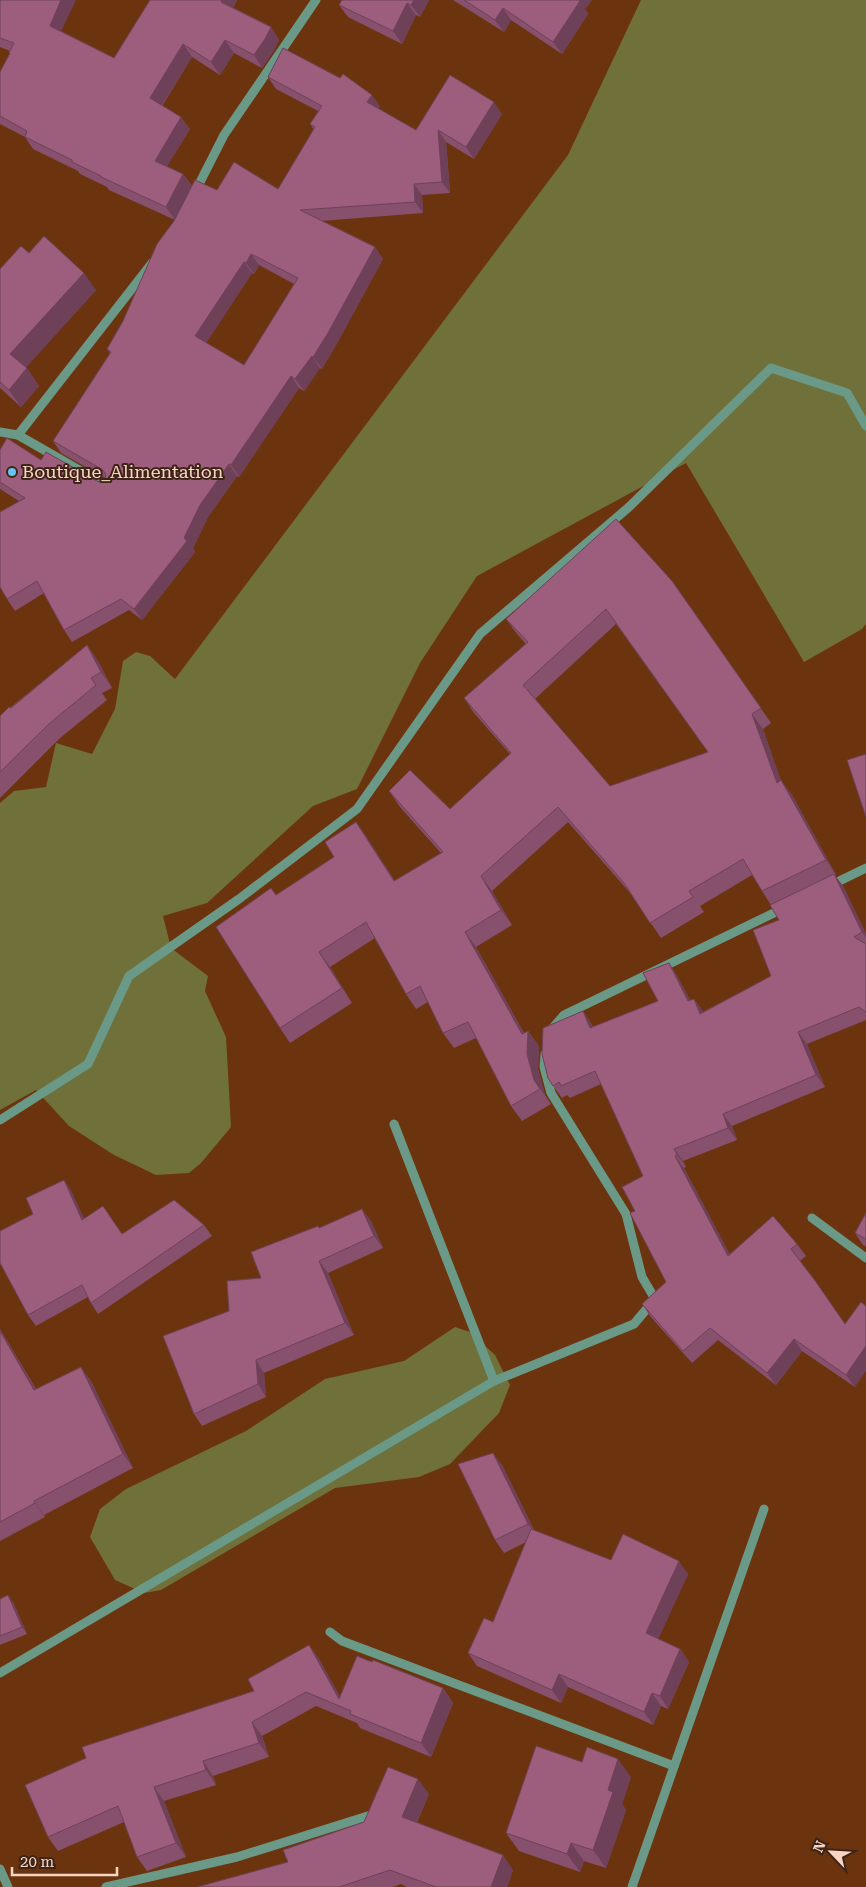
<svg xmlns="http://www.w3.org/2000/svg" width="866" height="1887" font-family="'Roboto Serif',serif">
	<style>
		.green { fill: #6f703a }
		.lines { fill: none; stroke-linecap: round; stroke-linejoin: round }
		.minor { stroke: #6b9988; stroke-width: 9 }
		.wall { fill: #87506c; fill-rule: evenodd }
		.shaded-wall { fill: #6e4158 }
		.building { fill: #9d5d7d; stroke: #6e4158; fill-rule: evenodd }
		.poi-dot { fill: #66c4ef; stroke: #3e2416; stroke-width: 2 }
		.labels { text-anchor: middle; stroke-width: 4; stroke-linejoin: round; paint-order: stroke }
		.poi-label { font-size: 18px; fill: #f8d5c2; stroke: #3e2416; text-anchor: start }
	</style>
	<rect width="100%" height="100%" fill="#6c340e"/>
	<g class="green">
		<polygon points="641,0 866,0 866,624 862,629 804,662 686,463 477,576 420,663 357,789 313,806 207,903 163,916 171,948 208,976 205,991 226,1037 231,1127 201,1163 189,1173 156,1175 114,1155 69,1126 36,1090 0,1110 0,803 14,791 46,787 56,743 92,754 115,709 123,661 136,652 150,656 175,679 568,155"/>
		<polygon points="455,1327 470,1332 495,1355 510,1385 499,1413 450,1464 419,1477 335,1488 161,1590 144,1593 115,1580 90,1537 100,1509 126,1489 246,1431 325,1379 404,1361"/>
	</g>
	<g class="lines">
		<g class="minor">
			<polyline points="195,192 224,135 316,0"/>
			<polyline points="0,432 18,435 152,263"/>
			<polyline points="18,435 107,486"/>
			<polyline points="829,886 866,868"/>
			<polyline points="551,1030 564,1015 784,908"/>
			<polyline points="0,1120 88,1064 129,976 239,899 357,809 480,634 629,507 771,368 847,393 866,426"/>
			<polyline points="394,1124 494,1381"/>
			<polyline points="812,1218 866,1258"/>
			<polyline points="330,1632 342,1641 674,1766"/>
			<polyline points="0,1673 494,1381 634,1324 655,1299 642,1277 626,1214 551,1093 544,1067 545,1054"/>
			<polyline points="0,1869 8,1887"/>
			<polyline points="106,1887 237,1857 371,1815"/>
			<polyline points="632,1887 764,1509"/>
		</g>
	</g>
	<g class="wall">
		<polygon points="0,0 114,58 150,0 237,0 233,8 271,27 279,40 273,52 262,68 234,53 220,75 192,57 162,106 190,129 167,166 183,174 192,186 175,220 109,190 107,187 80,174 78,171 33,149 25,137 0,124 0,72 10,54 9,53 10,51 0,47"/>
		<polygon points="342,0 429,0 420,17 416,15 402,44 348,17 339,5"/>
		<polygon points="453,0 592,0 585,9 588,14 562,54 511,20 504,32"/>
		<path d="M268,77L380,106L378,109L416,130L502,114L474,159L446,142L450,193L422,195L423,213L321,221L375,247L383,259L336,345L322,369L320,368L304,391L299,388L239,477L237,476L208,517L193,548L195,552L142,620L129,610L72,642L64,630L44,593L15,611L7,599L19,501L0,489V450L41,460L97,481L100,482L105,479V478L61,453L53,441L110,353L107,349L217,190L278,189L314,130L310,124L318,111L276,89ZM259,265L294,284L244,365L206,343L252,273L254,274Z"/>
		<polygon points="29,253 96,290 26,367 39,386 21,407 0,388 0,269"/>
		<path d="M672,581L771,723L763,729L781,781L792,795L836,875L835,876L843,886L866,934V1020L807,1044L825,1087L732,1126L737,1140L683,1161L686,1167L684,1168L730,1255L797,1244L806,1256L800,1261L855,1387L802,1351L776,1385L718,1340L692,1363L650,1316L642,1304L666,1282L635,1211L643,1176L601,1084L570,1098L567,1095L562,1098L553,1086L591,1023L593,1027L658,1001L669,963L677,976L690,1000L703,1012L771,976L779,920L771,905L762,891L752,875L700,906L704,912L661,938L631,894L568,822L492,891L512,925L476,947L524,1033L528,1031L539,1046L538,1069L545,1095L551,1104L522,1121L511,1106L476,1038L454,1048L443,1033L428,1002L416,1009L406,994L375,938L330,967L352,1003L290,1043L280,1028L276,895L334,857L356,822L395,881L441,853L400,807L389,791L450,809L510,754L474,713L464,698L526,644L517,634L506,619ZM616,624L708,752L610,786L535,699Z"/>
		<polygon points="87,645 98,661 112,688 102,693 107,700 60,738 0,798 0,716"/>
		<polygon points="64,1180 71,1191 84,1219 122,1233 204,1225 212,1236 98,1314 91,1303 88,1297 36,1326 28,1315 33,1214"/>
		<polygon points="866,1213 866,1246 863,1245 855,1233"/>
		<polygon points="371,1221 383,1248 328,1273 354,1335 264,1373 266,1397 202,1426 194,1414 229,1311 261,1278 320,1228"/>
		<polygon points="0,1329 36,1389 91,1381 133,1468 44,1515 45,1517 0,1541"/>
		<polygon points="502,1465 534,1530 611,1560 688,1574 658,1639 680,1649 689,1662 668,1709 661,1706 653,1725 568,1687 561,1703 477,1666 468,1653 493,1622 526,1542 504,1553 495,1540"/>
		<polygon points="0,1599 13,1602 27,1634 0,1645"/>
		<polygon points="309,1645 319,1659 340,1697 372,1662 443,1688 453,1703 431,1757 360,1728 357,1723 316,1706 262,1736 269,1757 213,1776 216,1785 164,1801 186,1857 147,1871 137,1857 124,1822 58,1851 48,1837 254,1691"/>
		<polygon points="631,1777 622,1804 626,1810 606,1868 584,1861 580,1872 519,1851 506,1833"/>
		<polygon points="429,1794 417,1822 513,1870 507,1887 407,1887 401,1884 393,1887 197,1887 288,1862 364,1822"/>
	</g>
	<g class="shaded-wall">
		<polygon points="61,0 76,0 58,38 50,26"/>
		<polygon points="222,0 237,0 230,15 221,2"/>
		<polygon points="414,0 429,0 420,17 411,5"/>
		<polygon points="576,0 592,0 585,9 588,14 562,54 553,42"/>
		<polygon points="407,3 416,15 402,44 393,31"/>
		<polygon points="503,8 511,20 504,32 495,20"/>
		<polygon points="271,27 279,40 273,52 262,68 254,55"/>
		<polygon points="225,40 234,53 220,75 211,62"/>
		<polygon points="183,44 192,57 158,111 150,98"/>
		<polygon points="372,95 380,106 375,114 367,102"/>
		<polygon points="494,102 502,114 474,159 466,147"/>
		<polygon points="181,117 190,129 163,173 155,161"/>
		<polygon points="438,130 446,142 450,193 442,182"/>
		<polygon points="183,174 192,186 175,220 166,207"/>
		<polygon points="414,184 422,195 423,213 415,202"/>
		<polygon points="375,247 383,259 336,345 322,369 313,357"/>
		<polygon points="251,254 259,265 254,274 246,263"/>
		<polygon points="244,262 252,273 203,348 195,336"/>
		<polygon points="84,273 96,290 22,372 10,354"/>
		<polygon points="312,356 320,368 304,391 295,379"/>
		<polygon points="27,368 39,386 21,407 9,390"/>
		<polygon points="291,376 299,388 239,477 231,465"/>
		<polygon points="229,464 237,476 208,517 193,548 195,552 142,620 134,609 184,538 200,505"/>
		<polygon points="87,645 98,661 112,688 101,672"/>
		<polygon points="752,714 763,729 787,798 777,783"/>
		<polygon points="781,780 792,795 836,875 826,860"/>
		<polygon points="356,822 367,837 404,896 394,881"/>
		<polygon points="834,874 843,886 866,934 866,937 862,932"/>
		<polygon points="481,876 492,891 512,925 501,910"/>
		<polygon points="465,932 476,947 528,1041 528,1031 539,1046 538,1069 545,1095 551,1104 534,1080 522,1034"/>
		<polygon points="319,952 330,967 352,1003 342,988"/>
		<polygon points="669,963 677,976 697,1013 688,1001"/>
		<polygon points="694,999 703,1011 708,1026 700,1014"/>
		<polygon points="583,1011 591,1023 599,1040 590,1028"/>
		<polygon points="798,1032 807,1044 825,1087 816,1075"/>
		<polygon points="723,1114 732,1126 737,1140 728,1128"/>
		<polygon points="674,1149 683,1161 686,1167 677,1155"/>
		<polygon points="675,1156 684,1168 737,1268 728,1256"/>
		<polygon points="64,1180 71,1191 90,1231 82,1220"/>
		<polygon points="362,1209 371,1221 383,1248 374,1236"/>
		<polygon points="319,1261 328,1273 354,1335 345,1323"/>
		<polygon points="0,1329 3,1334 44,1404 34,1390 0,1331"/>
		<polygon points="794,1339 802,1351 776,1385 767,1373"/>
		<polygon points="866,1346 866,1371 855,1387 846,1375"/>
		<polygon points="256,1360 264,1373 266,1397 258,1384"/>
		<polygon points="81,1367 91,1381 133,1468 123,1454"/>
		<polygon points="493,1453 502,1465 537,1536 528,1524"/>
		<polygon points="34,1501 44,1515 45,1517 35,1503"/>
		<polygon points="679,1561 688,1574 655,1646 646,1633"/>
		<polygon points="8,1595 13,1602 27,1634 22,1627"/>
		<polygon points="309,1645 319,1659 347,1709 339,1699"/>
		<polygon points="680,1649 689,1662 668,1709 660,1696"/>
		<polygon points="559,1674 568,1687 561,1703 552,1690"/>
		<polygon points="443,1688 453,1703 431,1757 421,1743"/>
		<polygon points="652,1693 661,1706 653,1725 644,1712"/>
		<polygon points="252,1722 262,1736 269,1757 259,1743"/>
		<polygon points="618,1759 631,1777 622,1804 626,1810 606,1868 593,1850 608,1790"/>
		<polygon points="203,1761 213,1776 216,1785 206,1770"/>
		<polygon points="418,1779 429,1794 412,1832 402,1817"/>
		<polygon points="154,1787 164,1801 186,1857 176,1843"/>
		<polygon points="571,1843 584,1861 580,1872 567,1854"/>
		<polygon points="503,1855 513,1870 507,1887 491,1887"/>
	</g>
	<g class="building">
		<polygon points="0,0 61,0 50,26 114,58 150,0 222,0 221,2 271,27 265,39 254,55 225,40 211,62 183,44 150,98 181,117 155,161 183,174 166,207 101,177 101,176 72,162 72,160 25,137 27,131 0,116 0,72 10,53 9,53 14,43 0,38"/>
		<polygon points="342,0 414,0 411,5 407,3 393,31 339,5"/>
		<polygon points="464,0 578,0 580,1 553,42 503,8 495,20"/>
		<path d="M283,48L340,78L343,74L372,95L367,102L416,130L450,75L494,102L466,147L438,130L442,182L414,184L415,202L300,210L375,247L328,333L313,357L312,356L295,379L291,376L231,465L229,464L200,505L184,538L187,541L134,609L121,599L64,630L37,581L7,599L0,587V512L25,498L0,482V450L7,438L41,460L46,452L97,481L100,482L105,479L106,475L103,470L53,441L111,352L107,349L123,321L157,244L174,221L195,180L217,190L234,162L278,189L315,127L310,124L322,106L268,77ZM251,254L298,278L244,365L195,336L244,262L246,263Z"/>
		<polygon points="44,236 84,273 10,354 27,368 9,390 0,382 0,269 21,246 29,253"/>
		<path d="M616,519L672,581L761,708L752,714L777,783L781,780L826,860L762,891L743,859L689,891L693,897L650,923L624,883L558,807L481,876L501,910L465,932L522,1034L528,1031L527,1054L534,1080L540,1089L511,1106L468,1022L443,1033L420,986L406,994L366,922L319,952L342,988L280,1028L216,927L271,888L276,895L334,857L325,842L356,822L394,881L443,852L389,791L410,770L450,809L511,753L464,698L528,642L506,619ZM606,609L708,752L610,786L523,685Z"/>
		<polygon points="87,645 101,672 91,678 96,685 50,723 0,772 0,716 9,707 11,708"/>
		<polygon points="866,754 866,817 847,760"/>
		<polygon points="834,874 862,932 854,937 866,944 866,1012 859,1007 798,1032 816,1075 723,1114 728,1128 674,1149 677,1155 675,1156 728,1256 773,1216 797,1244 791,1249 816,1282 845,1324 861,1302 866,1306 866,1346 846,1375 794,1339 767,1373 710,1328 683,1351 642,1304 666,1282 630,1213 635,1211 622,1187 643,1176 595,1071 561,1086 559,1082 553,1086 548,1078 542,1054 543,1028 583,1011 590,1028 658,1001 643,973 669,963 688,1001 694,999 700,1014 771,976 753,930 779,920 770,905"/>
		<polygon points="64,1180 82,1220 103,1206 122,1234 174,1200 204,1225 91,1303 82,1285 28,1315 0,1263 0,1231 33,1214 26,1198"/>
		<polygon points="362,1209 374,1236 319,1261 345,1323 256,1360 258,1384 194,1414 163,1336 229,1311 227,1281 261,1278 251,1252 318,1226 319,1228"/>
		<polygon points="866,1213 866,1239 855,1233"/>
		<polygon points="0,1331 34,1390 81,1367 123,1454 34,1501 35,1503 0,1522"/>
		<polygon points="493,1453 528,1524 495,1540 458,1464"/>
		<polygon points="531,1529 611,1560 623,1534 679,1561 646,1633 680,1649 660,1696 652,1693 644,1712 559,1674 552,1690 468,1653 484,1618 493,1622"/>
		<polygon points="8,1595 22,1627 0,1636 0,1599"/>
		<polygon points="309,1645 339,1699 357,1656 372,1662 373,1660 443,1688 421,1743 350,1714 351,1711 306,1692 252,1722 259,1743 203,1761 206,1770 154,1787 176,1843 137,1857 118,1806 48,1837 25,1785 86,1758 82,1747 254,1691 248,1679"/>
		<polygon points="536,1746 582,1762 587,1747 618,1759 608,1790 613,1792 593,1850 571,1843 567,1854 506,1833"/>
		<polygon points="388,1767 418,1779 402,1817 503,1855 491,1887 436,1887 390,1870 339,1887 197,1887 288,1862 283,1850 364,1822"/>
	</g>
	<circle class="poi-dot" cx="12" cy="472" r="5"/>
	<g class="labels">
		<g class="poi-label">
			<text x="22" y="478">Boutique_Alimentation</text>
		</g>
	</g>
	<g transform="translate(831 1852) rotate(295)" stroke="#3e2416" stroke-width="4" paint-order="stroke">
	<path d="M0-4L9 19L0 12L-9 19Z" fill="#f8d5c2"/>
	<text y="-8" font-size="14" font-weight="bold" text-anchor="middle" fill="#f8d5c2">N</text>
	</g>
	<path d="M12 1867v8h105v-8" fill="none" stroke="#f8d5c2" stroke-width="2.5"/>
	<text x="20" y="1867" font-size="15" fill="#f8d5c2" stroke="#3e2416" stroke-width="4" paint-order="stroke">20 m</text>
</svg>
